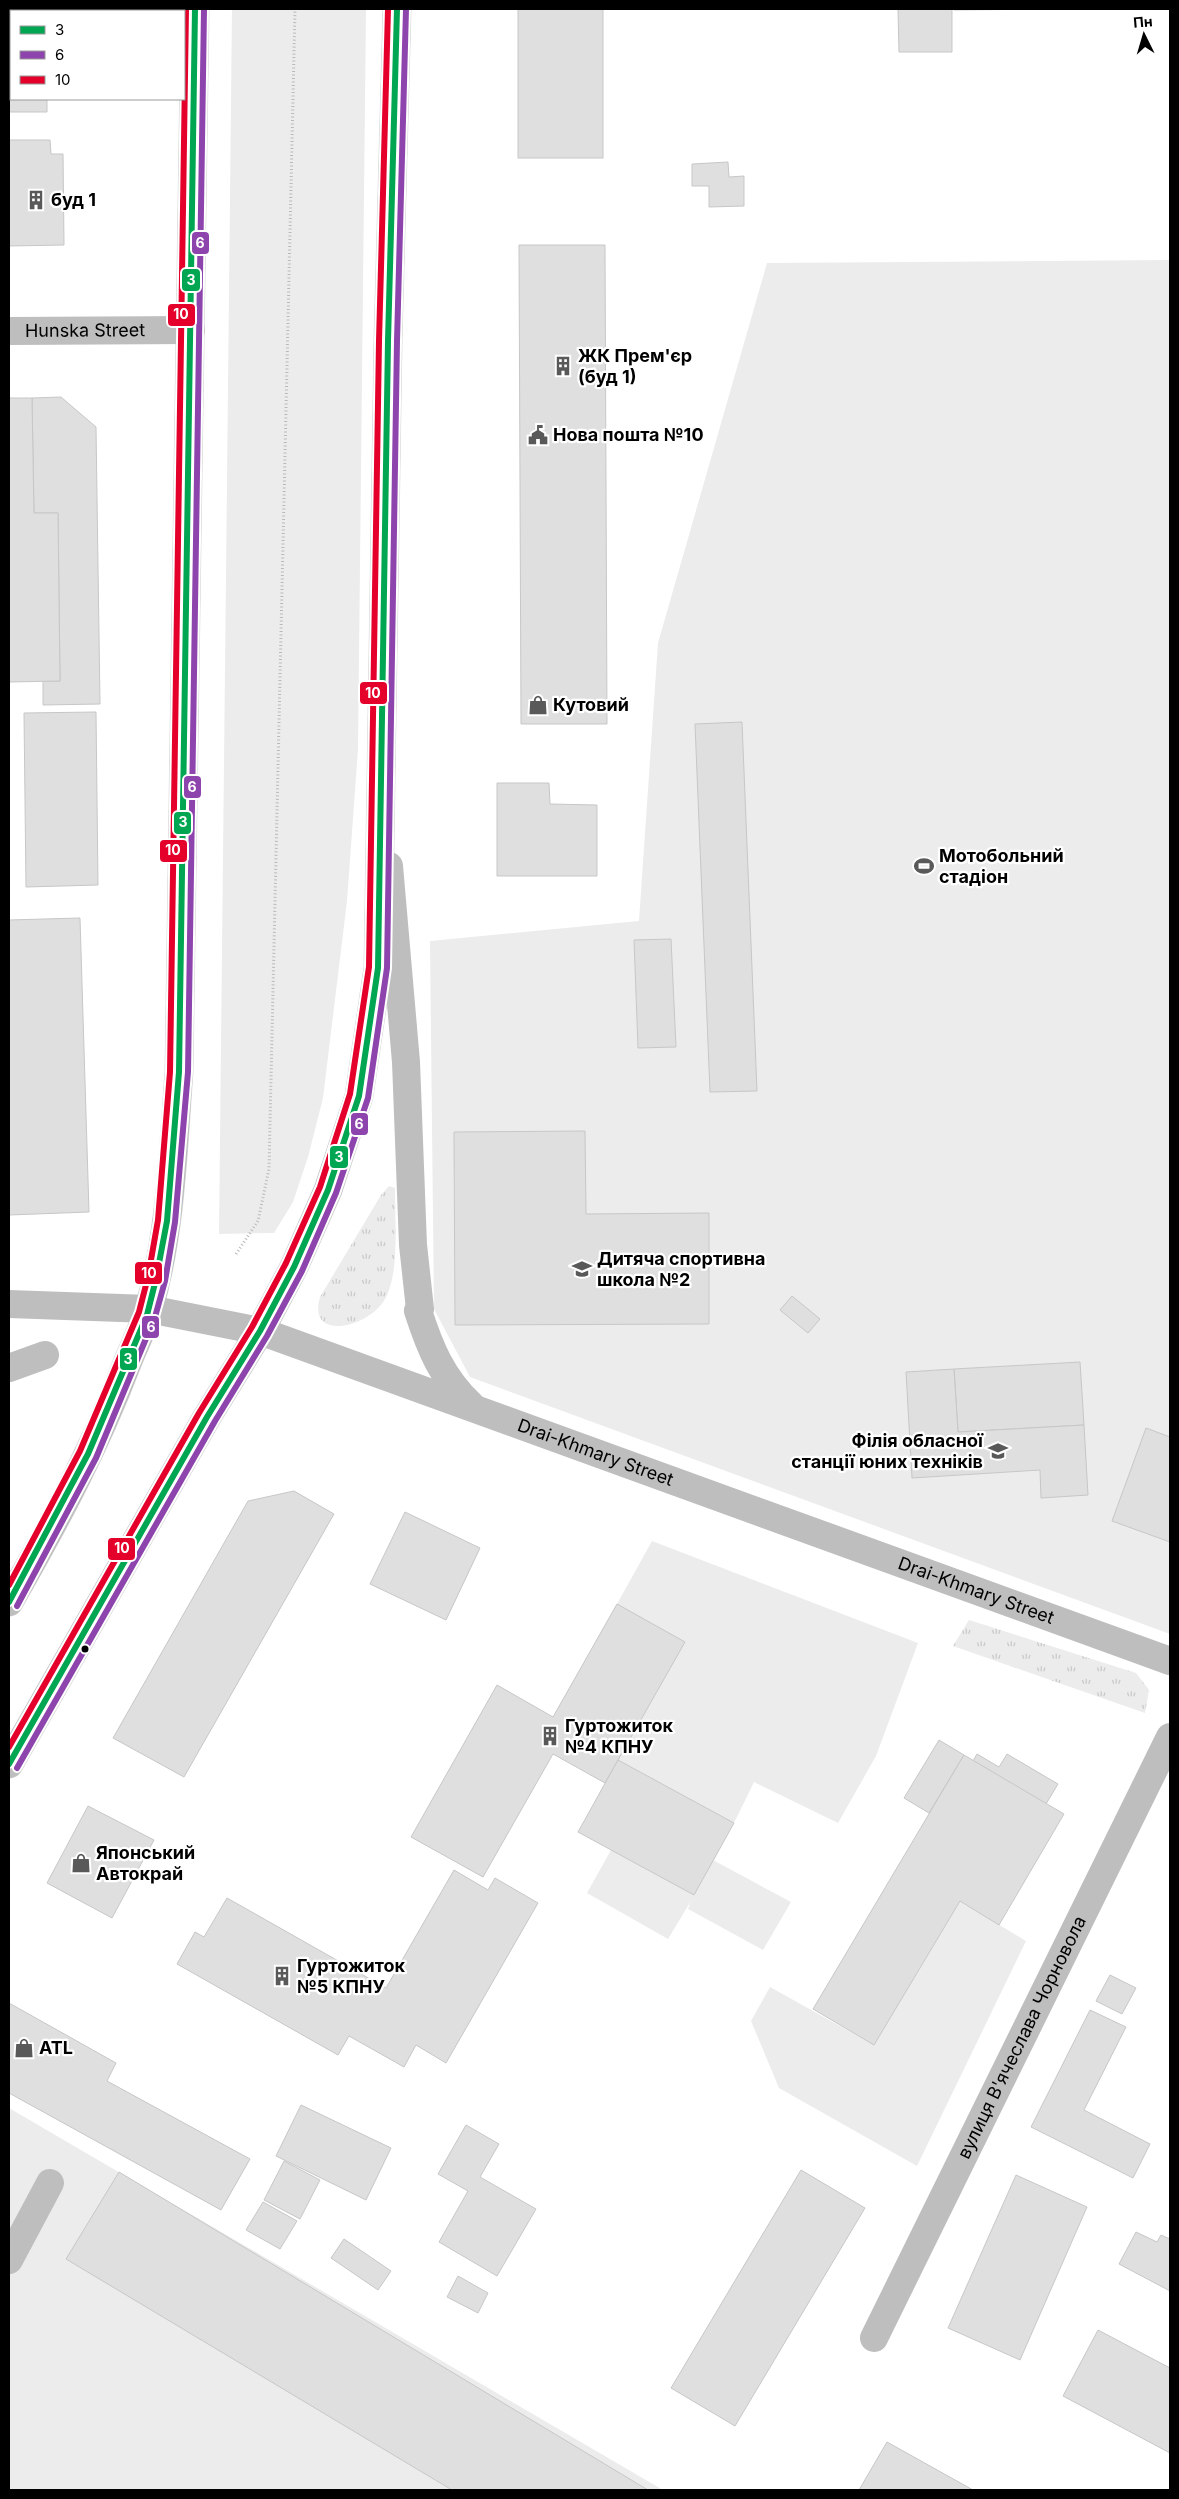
<svg xmlns="http://www.w3.org/2000/svg" width="1179" height="2499" font-family="Inter,sans-serif">
	<style>
		.grass { fill: url(#grass-tufts) }
		.park { fill: #ececec }
		.building { fill: #dfdfdf; stroke: #c7c7c7 }
		.lines { fill: none; stroke-linecap: round; stroke-linejoin: round }
		.major-casing { stroke: #dbdbdb; stroke-width: 29 }
		.path { stroke: #b9b9b9; stroke-width: 3; stroke-dasharray: 1 2.5; stroke-linecap: butt }
		.minor { stroke: #bebebe; stroke-width: 28 }
		.major { stroke: #bebebe; stroke-width: 28 }
		.bus-1-casing { stroke: #fff; stroke-width: 10 }
		.bus-2-casing { stroke: #fff; stroke-width: 10 }
		.bus-3-casing { stroke: #fff; stroke-width: 10 }
		.bus-1 { stroke: #00a651; stroke-width: 6 }
		.bus-2 { stroke: #8e44ad; stroke-width: 6 }
		.bus-3 { stroke: #e4002b; stroke-width: 6 }
		.bus-dot { fill: #000; stroke: #fff; stroke-width: 2 }
		.labels { text-anchor: middle; stroke-width: 4.5; stroke-linejoin: round; paint-order: stroke }
		.poi-label { font-size: 18px; font-weight: bold; fill: #000; stroke: #fff; text-anchor: start }
		.street-label { font-size: 18px; fill: #000; stroke: #fff }
		.line-badge { stroke: #fff; stroke-width: 2 }
		.badge-label { font-size: 14px; text-anchor: middle; font-weight: bold; fill: #fff }
	</style>
	<defs>
		<pattern id="grass-tufts" width="24" height="20" patternUnits="userSpaceOnUse" patternTransform="scale(1.25)"><rect width="24" height="20" fill="#ececec"/><path d="M3 7l-1-3M5 7V3M7 7l1-3M15 17l-1-3M17 17v-4M19 17l1-3" fill="none" stroke="#c9c9c9"/></pattern>
	</defs>
	<rect width="100%" height="100%" fill="#fff"/>
	<g class="grass">
		<path d="M389,1186L395,1188V1192C395,1220 399,1270 387,1295C374,1327 306,1344 320,1297L381,1195Z"/>
		<polygon points="969,1620 1136,1673 1149,1690 1145,1713 953,1646"/>
	</g>
	<g class="park">
		<polygon points="232,9 366,9 358,749 347,901 323,1098 308,1157 293,1202 274,1233 219,1234"/>
		<polygon points="1170,260 1170,1634 470,1377 434,1309 430,941 639,921 658,643 767,263"/>
		<polygon points="652,1541 918,1643 876,1756 838,1823 754,1782 734,1823 618,1760 617,1604"/>
		<polygon points="611,1850 694,1895 713,1860 791,1902 763,1950 688,1909 691,1901 668,1939 587,1893"/>
		<polygon points="960,1901 1026,1941 917,2166 779,2088 751,2021 770,1987 874,2045"/>
		<polygon points="9,2108 663,2490 9,2490"/>
	</g>
	<g class="building">
		<polygon points="9,9 46,9 46,11 11,11 11,99 47,99 47,112 9,112"/>
		<rect x="518" y="9" width="85" height="149"/>
		<polygon points="898,9 952,9 952,52 899,52"/>
		<polygon points="954,9 1059,9 954,10"/>
		<polygon points="9,140 50,140 51,154 63,154 64,245 9,246"/>
		<polygon points="728,162 729,177 744,176 744,206 709,207 709,186 692,186 692,164"/>
		<polygon points="519,245 605,245 607,724 521,724"/>
		<polygon points="61,397 96,427 100,704 43,705 43,681 60,681 58,513 34,513 32,398"/>
		<polygon points="9,398 32,398 34,513 58,513 60,681 9,682"/>
		<polygon points="96,712 98,885 26,887 24,713"/>
		<polygon points="742,722 757,1091 710,1092 695,724"/>
		<polygon points="497,783 549,783 550,804 597,805 597,876 497,876"/>
		<polygon points="80,918 89,1212 9,1215 9,920"/>
		<polygon points="671,939 676,1047 638,1048 634,940"/>
		<polygon points="585,1131 586,1214 709,1213 709,1324 455,1325 454,1132"/>
		<polygon points="792,1296 820,1319 808,1333 780,1310"/>
		<polygon points="1080,1362 1084,1425 958,1432 954,1369"/>
		<polygon points="954,1369 958,1432 1084,1425 1088,1495 1041,1498 1040,1470 912,1478 906,1372"/>
		<polygon points="1146,1428 1170,1437 1170,1542 1112,1521"/>
		<polygon points="294,1491 334,1514 184,1777 113,1738 248,1501"/>
		<polygon points="405,1512 480,1548 446,1620 370,1584"/>
		<polygon points="617,1604 685,1642 605,1783 553,1754 483,1877 411,1837 497,1685 553,1717"/>
		<polygon points="939,1740 964,1755 929,1813 904,1798"/>
		<polygon points="977,1754 999,1767 1007,1754 1058,1784 1046,1804 973,1761"/>
		<polygon points="964,1755 1064,1814 999,1925 960,1901 874,2045 813,2009"/>
		<polygon points="618,1760 734,1823 694,1895 578,1832"/>
		<polygon points="88,1806 154,1840 112,1918 47,1883"/>
		<polygon points="454,1870 488,1890 495,1878 538,1903 446,2063 416,2045 404,2067 349,2036 338,2055 177,1964 195,1932 204,1937 227,1898 386,1988"/>
		<polygon points="1110,1975 1136,1988 1122,2014 1096,2001"/>
		<polygon points="9,2003 116,2063 107,2081 250,2159 221,2210 9,2093"/>
		<polygon points="1090,2010 1126,2027 1084,2110 1150,2144 1133,2178 1031,2127"/>
		<polygon points="301,2105 391,2148 366,2200 276,2156"/>
		<polygon points="466,2125 499,2144 480,2177 536,2209 497,2276 439,2242 468,2191 438,2174"/>
		<polygon points="284,2161 320,2180 300,2219 264,2200"/>
		<polygon points="801,2170 865,2208 735,2426 671,2388"/>
		<polygon points="119,2172 648,2490 452,2490 66,2259"/>
		<polygon points="1016,2175 1087,2207 1020,2360 948,2328"/>
		<polygon points="263,2202 297,2221 280,2249 246,2230"/>
		<polygon points="1136,2232 1157,2242 1161,2235 1170,2239 1170,2291 1119,2264"/>
		<polygon points="344,2239 391,2271 378,2290 331,2258"/>
		<polygon points="458,2276 488,2293 478,2313 447,2297"/>
		<polygon points="1098,2330 1170,2368 1170,2453 1063,2396"/>
		<polygon points="887,2442 973,2490 859,2490"/>
	</g>
	<g class="lines">
		<defs>
			<g id="major">
				<path d="M9,1602C55,1522 95,1448 128,1361C135,1344 144,1326 149,1308C171,1232 173,1151 179,1072L195,9"/>
				<polyline points="9,1764 207,1417 260,1331 294,1267 328,1190 359,1096 378,968 388,341 397,9"/>
			</g>
		</defs>
		<use href="#major" class="major-casing"/>
		<polyline class="path" points="236,1254 258,1221 269,1169 295,9"/>
		<g class="minor">
			<path id="s1" d="M9,331L191,330"/>
			<path d="M389,866L406,1062L413,1245L420,1309L418,1311C430,1348 442,1378 471,1405"/>
			<path id="s2" d="M9,1304L149,1309L260,1331L1170,1661"/>
			<polyline points="9,1368 45,1355"/>
			<polyline points="9,2260 50,2183"/>
			<path id="s3" d="M874,2338L1170,1737"/>
		</g>
		<use href="#major" class="major"/>
		<defs>
			<g id="bus-1">
				<polyline points="9,1602 88,1454 147,1315 156,1279 167,1221 179,1072 195,9"/>
				<polyline points="9,1764 207,1417 260,1331 294,1267 328,1190 359,1096 378,968 388,341 397,9"/>
			</g>
			<g id="bus-2">
				<polyline points="17,1606 96,1458 155,1317 165,1281 175,1222 188,1072 204,9"/>
				<polyline points="17,1768 215,1421 267,1336 302,1271 336,1193 368,1098 387,968 397,341 406,9"/>
			</g>
			<g id="bus-3">
				<polyline points="9,1585 80,1451 139,1312 148,1277 158,1220 170,1072 186,9"/>
				<polyline points="9,1747 199,1413 252,1327 286,1263 320,1187 350,1094 369,967 379,341 388,9"/>
			</g>
		</defs>
		<use href="#bus-1" class="bus-1-casing"/>
		<use href="#bus-2" class="bus-2-casing"/>
		<use href="#bus-3" class="bus-3-casing"/>
		<use href="#bus-1" class="bus-1"/>
		<use href="#bus-2" class="bus-2"/>
		<use href="#bus-3" class="bus-3"/>
	</g>
	<defs>
		<symbol id="building-bare" viewBox="-9 -9 18 18"><path d="M-4-6H4V6H1V3H-1V6H-4ZM-2.5-4.3h1.7v1.8h-1.7ZM.8-4.3h1.7v1.8H.8ZM-2.5-1h1.7V.8h-1.7ZM.8-1h1.7V.8H.8Z" fill="#595959" stroke="#fff" stroke-width="2.5" paint-order="stroke"/></symbol>
		<symbol id="civic-bare" viewBox="-9 -9 18 18"><path d="M-.6-6.5H3V-4.5H.6V-3L4-1V1h2V6H-6V1h2V-1L-.6-3ZM-1.2 2.5V6h2.4V2.5Z" fill="#595959" stroke="#fff" stroke-width="2.5" paint-order="stroke"/></symbol>
		<symbol id="shop-bare" viewBox="-9 -9 18 18"><path d="M-5-2.5h2.3a2.7 3.5 0 0 1 5.4 0H5L5.5 6h-11ZM-1.5-2.5h3a1.5 2.3 0 0 0-3 0Z" fill="#595959" stroke="#fff" stroke-width="2.5" paint-order="stroke"/></symbol>
		<symbol id="stadium-bare" viewBox="-9 -9 18 18"><path d="M0-5a6.5 5 0 1 0 0 10a6.5 5 0 1 0 0-10ZM-3.5-1.8h7v3.6h-7Z" fill="#595959" stroke="#fff" stroke-width="2.5" paint-order="stroke"/></symbol>
		<symbol id="school-bare" viewBox="-9 -9 18 18"><path d="M0-5L7-2L0 1L-7-2ZM-4 1L0 2.5L4 1V4Q0 6-4 4Z" fill="#595959" stroke="#fff" stroke-width="2.5" paint-order="stroke"/></symbol>
	</defs>
	<g fill-rule="evenodd">
		<use href="#building-bare" x="22" y="186" width="28" height="28"/>
		<use href="#building-bare" x="549" y="352" width="28" height="28"/>
		<use href="#civic-bare" x="524" y="421" width="28" height="28"/>
		<use href="#shop-bare" x="524" y="691" width="28" height="28"/>
		<use href="#stadium-bare" x="910" y="852" width="28" height="28"/>
		<use href="#school-bare" x="568" y="1255" width="28" height="28"/>
		<use href="#school-bare" x="984" y="1437" width="28" height="28"/>
		<use href="#building-bare" x="536" y="1722" width="28" height="28"/>
		<use href="#shop-bare" x="67" y="1849" width="28" height="28"/>
		<use href="#building-bare" x="268" y="1962" width="28" height="28"/>
		<use href="#shop-bare" x="10" y="2034" width="28" height="28"/>
	</g>
	<circle class="bus-dot" cx="85" cy="1649" r="4.5"/>
	<g class="labels">
		<g class="poi-label">
			<text x="51" y="206">буд 1</text>
			<text x="578" y="362">ЖК Прем'єр<tspan x="578" dy="21">(буд 1)</tspan></text>
			<text x="553" y="441">Нова пошта №10</text>
			<text x="553" y="711">Кутовий</text>
			<text x="939" y="862">Мотобольний<tspan x="939" dy="21">стадіон</tspan></text>
			<text x="597" y="1265">Дитяча спортивна<tspan x="597" dy="21">школа №2</tspan></text>
			<text x="983" y="1447" text-anchor="end">Філія обласної<tspan x="983" dy="21">станції юних техніків</tspan></text>
			<text x="565" y="1732">Гуртожиток<tspan x="565" dy="21">№4 КПНУ</tspan></text>
			<text x="96" y="1859">Японський<tspan x="96" dy="21">Автокрай</tspan></text>
			<text x="297" y="1972">Гуртожиток<tspan x="297" dy="21">№5 КПНУ</tspan></text>
			<text x="39" y="2054">ATL</text>
		</g>
		<g class="street-label">
			<text dy="6" stroke="none"><textPath href="#s1" startOffset="76">Hunska Street</textPath></text>
			<text dy="6" stroke="none"><textPath href="#s2" startOffset="610">Drai-Khmary Street</textPath></text>
			<text dy="6" stroke="none"><textPath href="#s2" startOffset="1015">Drai-Khmary Street</textPath></text>
			<text dy="6" stroke="none"><textPath href="#s3" startOffset="335">вулиця В'ячеслава Чорновола</textPath></text>
		</g>
	</g>
	<g class="line-badge">
		<rect x="191" y="231" width="19" height="24" rx="5" fill="#8e44ad"/>
		<rect x="181" y="268" width="20" height="24" rx="5" fill="#00a651"/>
		<rect x="167" y="303" width="29" height="24" rx="5" fill="#e4002b"/>
		<rect x="359" y="681" width="29" height="24" rx="5" fill="#e4002b"/>
		<rect x="183" y="775" width="19" height="24" rx="5" fill="#8e44ad"/>
		<rect x="173" y="811" width="19" height="24" rx="5" fill="#00a651"/>
		<rect x="159" y="839" width="29" height="24" rx="5" fill="#e4002b"/>
		<rect x="350" y="1112" width="19" height="24" rx="5" fill="#8e44ad"/>
		<rect x="329" y="1145" width="20" height="24" rx="5" fill="#00a651"/>
		<rect x="134" y="1261" width="29" height="24" rx="5" fill="#e4002b"/>
		<rect x="141" y="1315" width="19" height="24" rx="5" fill="#8e44ad"/>
		<rect x="119" y="1347" width="19" height="24" rx="5" fill="#00a651"/>
		<rect x="107" y="1537" width="29" height="24" rx="5" fill="#e4002b"/>
	</g>
	<g class="badge-label">
		<text x="200" y="248">6</text>
		<text x="191" y="285">3</text>
		<text x="181" y="319">10</text>
		<text x="373" y="698">10</text>
		<text x="192" y="792">6</text>
		<text x="183" y="827">3</text>
		<text x="173" y="855">10</text>
		<text x="359" y="1129">6</text>
		<text x="339" y="1162">3</text>
		<text x="149" y="1278">10</text>
		<text x="151" y="1332">6</text>
		<text x="128" y="1364">3</text>
		<text x="122" y="1553">10</text>
	</g>
	<rect width="1179" height="2499" fill="none" stroke="#000000" stroke-width="20"/>
	<rect x="10" y="10" width="175" height="90" fill="#ffffff" stroke="#999999"/>
	<rect x="20" y="26" width="25" height="8" fill="#00a651" stroke="#999999"/>
	<text x="55" y="35" font-size="15" fill="#000000">3</text>
	<rect x="20" y="51" width="25" height="8" fill="#8e44ad" stroke="#999999"/>
	<text x="55" y="60" font-size="15" fill="#000000">6</text>
	<rect x="20" y="76" width="25" height="8" fill="#e4002b" stroke="#999999"/>
	<text x="55" y="85" font-size="15" fill="#000000">10</text>
	<g transform="translate(1144 35) rotate(355)" stroke="#ffffff" stroke-width="4" paint-order="stroke">
	<path d="M0-4L9 19L0 12L-9 19Z" fill="#000000"/>
	<text y="-8" font-size="14" font-weight="bold" text-anchor="middle" fill="#000000">Пн</text>
	</g>
</svg>
